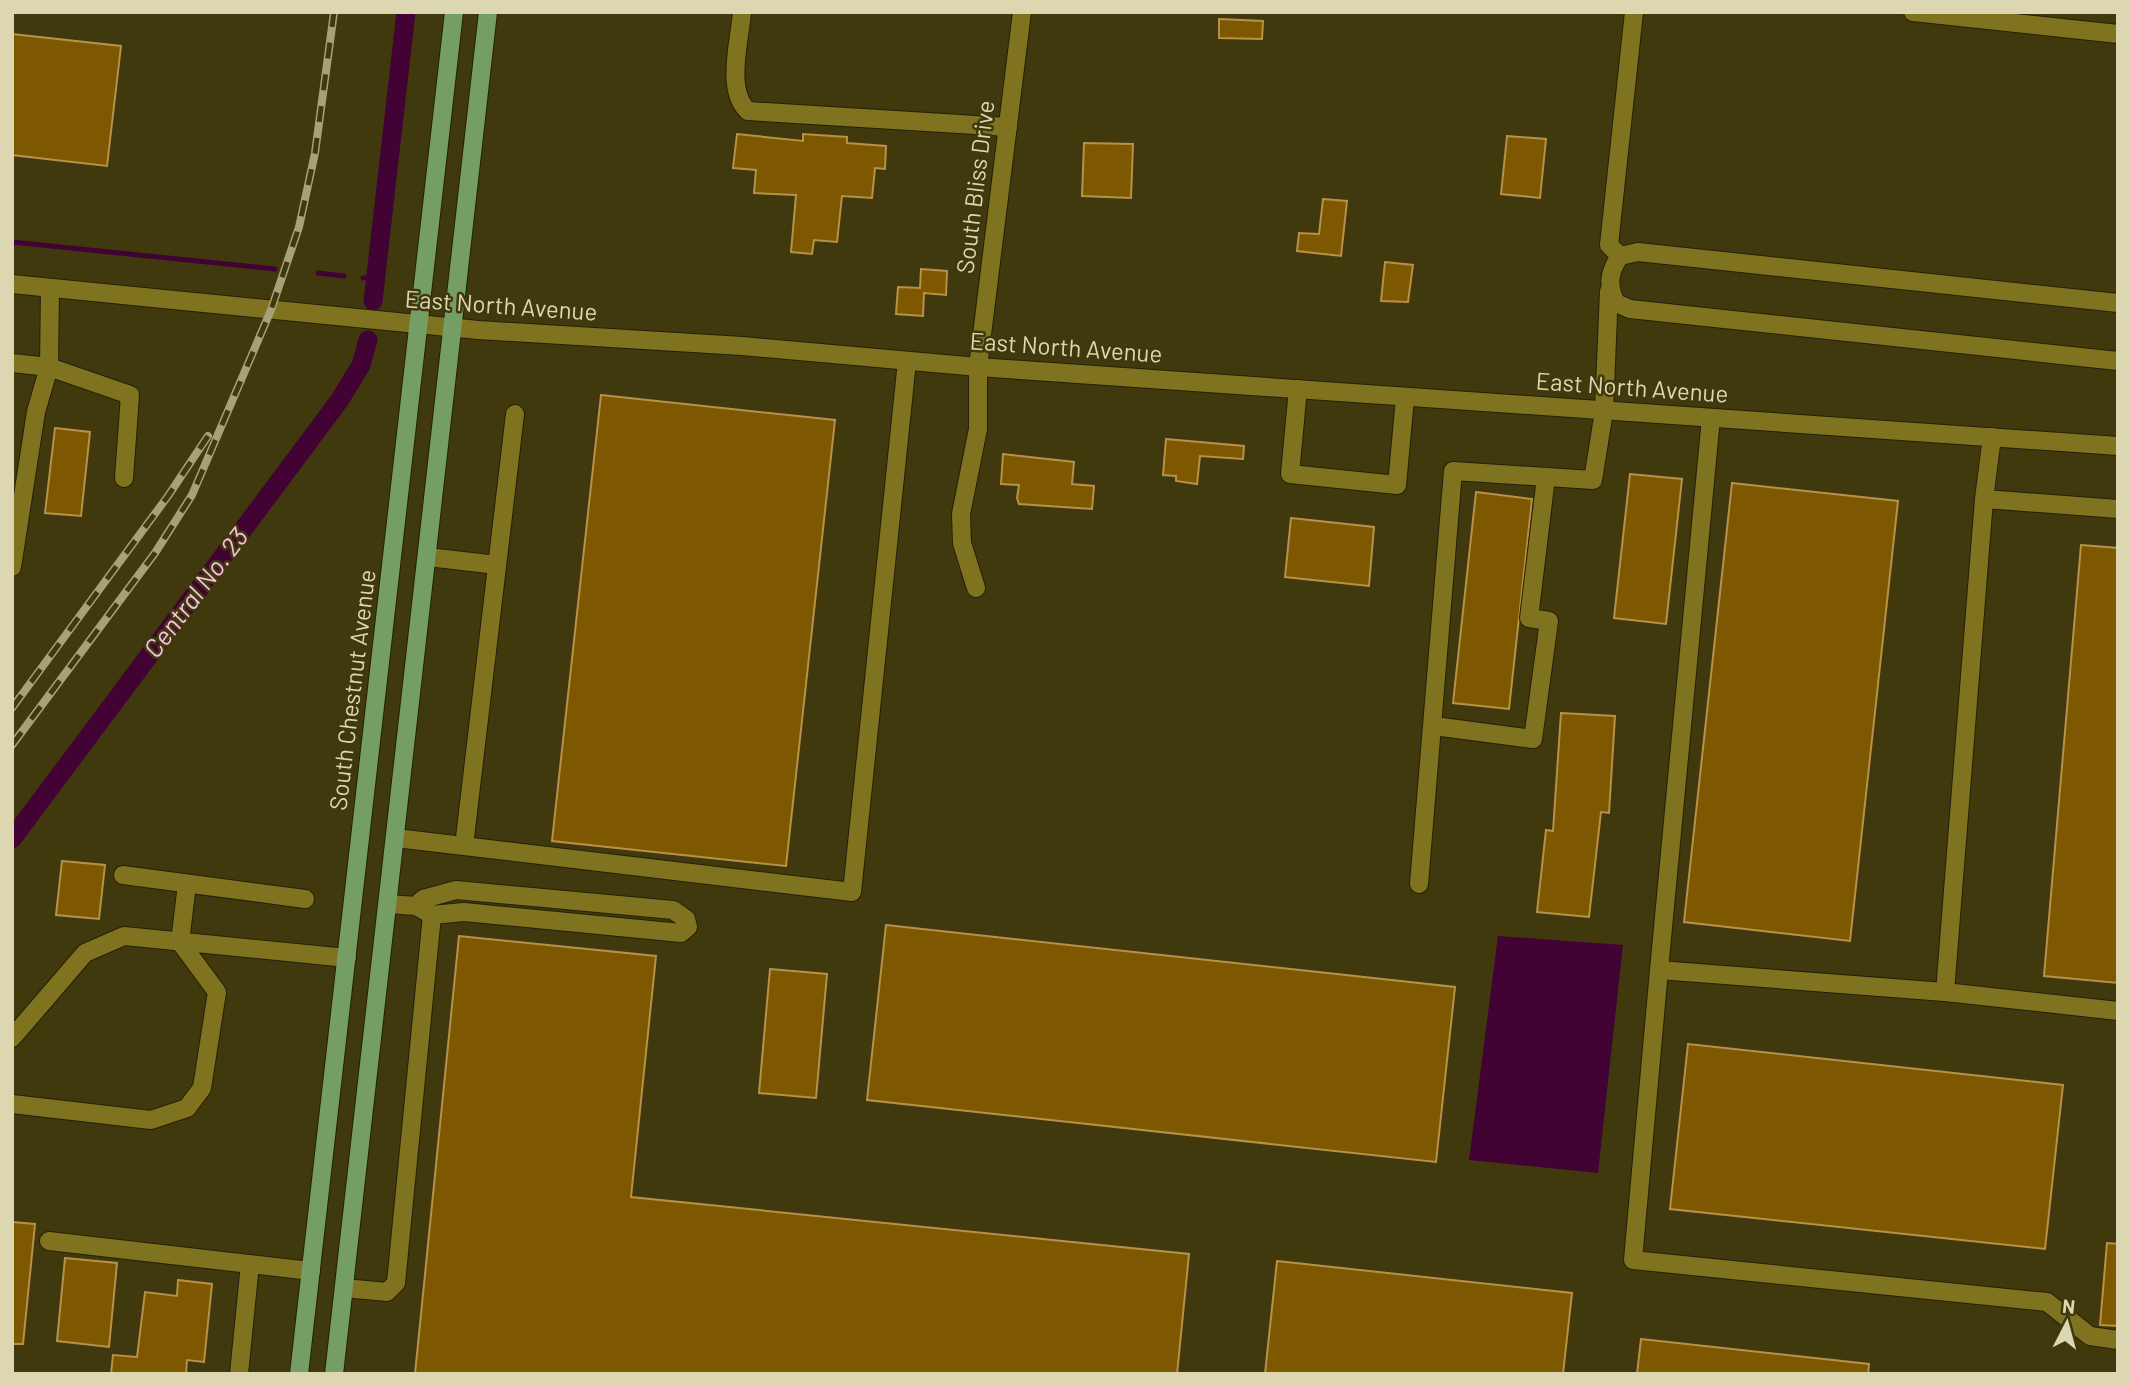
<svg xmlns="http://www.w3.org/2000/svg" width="2130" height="1386" font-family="Barlow,sans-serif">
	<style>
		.water { fill: #420233 }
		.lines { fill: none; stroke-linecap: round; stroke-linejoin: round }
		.stream { stroke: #420233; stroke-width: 5 }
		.canal { stroke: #420233; stroke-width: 19 }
		.building { fill: #7d5800; stroke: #b89049; stroke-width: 2 }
		.minor-casing { stroke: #242007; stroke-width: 20 }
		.major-casing { stroke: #242007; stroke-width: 20 }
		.minor { stroke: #807320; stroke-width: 18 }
		.major { stroke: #759e65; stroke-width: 18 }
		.rail-casing { stroke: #a7a179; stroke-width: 8 }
		.rail { stroke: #40390e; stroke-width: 5; stroke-dasharray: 16; stroke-linecap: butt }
		.labels { text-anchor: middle; stroke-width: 5; stroke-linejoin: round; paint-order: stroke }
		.street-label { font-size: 24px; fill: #ddd7b1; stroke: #40390e }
		.water-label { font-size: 26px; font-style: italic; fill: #fabfe4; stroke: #40390e }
	</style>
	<rect width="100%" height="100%" fill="#40390e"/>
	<polygon class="water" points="1498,936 1623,945 1598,1173 1469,1160"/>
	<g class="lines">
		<g class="stream">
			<polyline points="12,242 275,269"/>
			<polyline points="318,273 344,276"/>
			<polyline points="363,278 376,277"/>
		</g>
		<g class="canal">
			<polyline points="373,301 406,12"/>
			<polyline points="12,839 339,401 361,365 368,340"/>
		</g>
	</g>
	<g class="building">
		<polygon points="1219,19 1263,21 1262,39 1219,38"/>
		<polygon points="12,34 121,46 107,166 12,155"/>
		<polygon points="737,134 803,141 803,134 847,137 847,143 886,146 885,169 875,168 872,198 842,196 837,242 814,240 812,254 791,252 796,195 754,193 756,170 733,168"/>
		<polygon points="1507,136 1546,139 1540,198 1501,194"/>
		<polygon points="1084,143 1133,144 1131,198 1082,196"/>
		<polygon points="1323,199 1347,201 1341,256 1297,251 1299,233 1319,234"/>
		<polygon points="1385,262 1413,265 1408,302 1381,301"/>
		<polygon points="921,269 947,271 946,295 924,293 923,316 896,314 898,287 920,288"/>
		<polygon points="601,395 835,420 786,866 552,841"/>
		<polygon points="55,428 90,432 81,516 45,513"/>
		<polygon points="1166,439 1244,446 1243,459 1200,456 1197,484 1176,481 1176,476 1163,475"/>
		<polygon points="1003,454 1074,462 1072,484 1094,486 1092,509 1019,504 1017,498 1019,485 1001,484"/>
		<polygon points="1630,474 1682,479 1666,624 1614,618"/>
		<polygon points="1732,483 1898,501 1850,941 1684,922"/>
		<polygon points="1476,492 1532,499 1509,709 1453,703"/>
		<polygon points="1291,518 1374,527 1369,586 1285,577"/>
		<polygon points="2081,545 2118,548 2118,983 2044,976"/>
		<polygon points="1561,713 1615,716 1609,813 1601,812 1589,917 1537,912 1546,830 1553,831"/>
		<polygon points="62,861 105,865 99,919 56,915"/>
		<polygon points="886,925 1455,987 1436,1162 867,1100"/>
		<polygon points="459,936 656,956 631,1197 1189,1254 1177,1374 415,1374"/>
		<polygon points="770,969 827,974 816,1098 759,1093"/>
		<polygon points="1688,1044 2063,1085 2045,1249 1670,1209"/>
		<polygon points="12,1222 35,1224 23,1344 12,1344"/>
		<polygon points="2107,1243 2118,1244 2118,1326 2100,1325"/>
		<polygon points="65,1258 117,1263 109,1347 57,1341"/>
		<polygon points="1277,1261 1572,1293 1563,1374 1265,1374"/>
		<polygon points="178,1280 212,1284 204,1362 187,1360 186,1374 111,1374 113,1355 137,1357 145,1292 177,1296"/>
		<polygon points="1641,1339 1869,1364 1868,1374 1637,1374"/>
	</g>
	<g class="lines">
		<defs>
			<g id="minor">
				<path d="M742,12C740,40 725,90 748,111L1008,127"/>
				<polyline points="1913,12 2118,34"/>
				<polyline points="1620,256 1609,245 1634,12"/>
				<polyline points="12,284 478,330 742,346 978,367 2118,446"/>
				<path d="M2118,303L1638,252L1620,256C1609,272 1607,285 1616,303L1630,309L2118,361"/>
				<polyline points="12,363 49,367 130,395 124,478"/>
				<polyline points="1298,389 1290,474 1397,485 1405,398"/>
				<polyline points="1711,418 1659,970 1945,992"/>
				<polyline points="1992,437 1984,499 2118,509"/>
				<polyline points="1984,499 1945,992 2118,1011"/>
				<polyline points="428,557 497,565"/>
				<polyline points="12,567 36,412 49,367 50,288"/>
				<polyline points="976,588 962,543 961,514 978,429 978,367 1022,12"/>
				<polyline points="1434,726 1533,739 1549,621 1529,618 1546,477"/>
				<polyline points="396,838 852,892 907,361"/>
				<polyline points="464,846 515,414"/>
				<polyline points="123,875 305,899"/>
				<polyline points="1419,884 1453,471 1593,480 1604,411 1609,291"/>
				<polyline points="388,904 416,906 432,915 464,912 681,933 688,927 686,919 673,910 456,890 423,899 416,906"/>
				<polyline points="1659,970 1633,1260 2047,1302 2090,1336 2118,1340"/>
				<polyline points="12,1038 85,953 124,936 347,958"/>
				<polyline points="12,1104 151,1120 187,1108 202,1088 217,992 180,942 187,884"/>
				<polyline points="49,1241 311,1271"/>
				<polyline points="344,1288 387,1292 396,1283 432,915"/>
				<polyline points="239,1374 250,1264"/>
			</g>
			<g id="major">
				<polyline points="299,1374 454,12"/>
				<polyline points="334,1374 488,12"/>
			</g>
		</defs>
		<use href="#minor" class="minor-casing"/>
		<use href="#major" class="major-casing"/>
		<use href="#minor" class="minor"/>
		<use href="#major" class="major"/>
		<defs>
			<g id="rail">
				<polyline points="12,708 168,496 208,436"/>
				<polyline points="12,745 155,553 192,495 271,310 299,227 315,153 334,12"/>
			</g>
		</defs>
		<use href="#rail" class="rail-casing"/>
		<use href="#rail" class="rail"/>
	</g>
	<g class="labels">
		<g class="street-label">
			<text transform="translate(976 187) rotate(-83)" y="8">South Bliss Drive</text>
			<text transform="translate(501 306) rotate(4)" y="8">East North Avenue</text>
			<text transform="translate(1066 348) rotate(4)" y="8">East North Avenue</text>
			<text transform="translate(1632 388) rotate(4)" y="8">East North Avenue</text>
			<text transform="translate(353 690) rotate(-83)" y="8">South Chestnut Avenue</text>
		</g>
		<g class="water-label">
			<text transform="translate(196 593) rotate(-53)" y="9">Central No. 23</text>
		</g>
	</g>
	<rect width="2130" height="1386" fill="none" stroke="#ddd7b1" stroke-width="28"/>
	<g transform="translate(2067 1323) rotate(6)" stroke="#40390e" stroke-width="5" paint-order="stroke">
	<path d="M0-5L12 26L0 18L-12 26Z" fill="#ddd7b1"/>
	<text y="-10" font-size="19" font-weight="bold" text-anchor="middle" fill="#ddd7b1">N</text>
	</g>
</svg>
